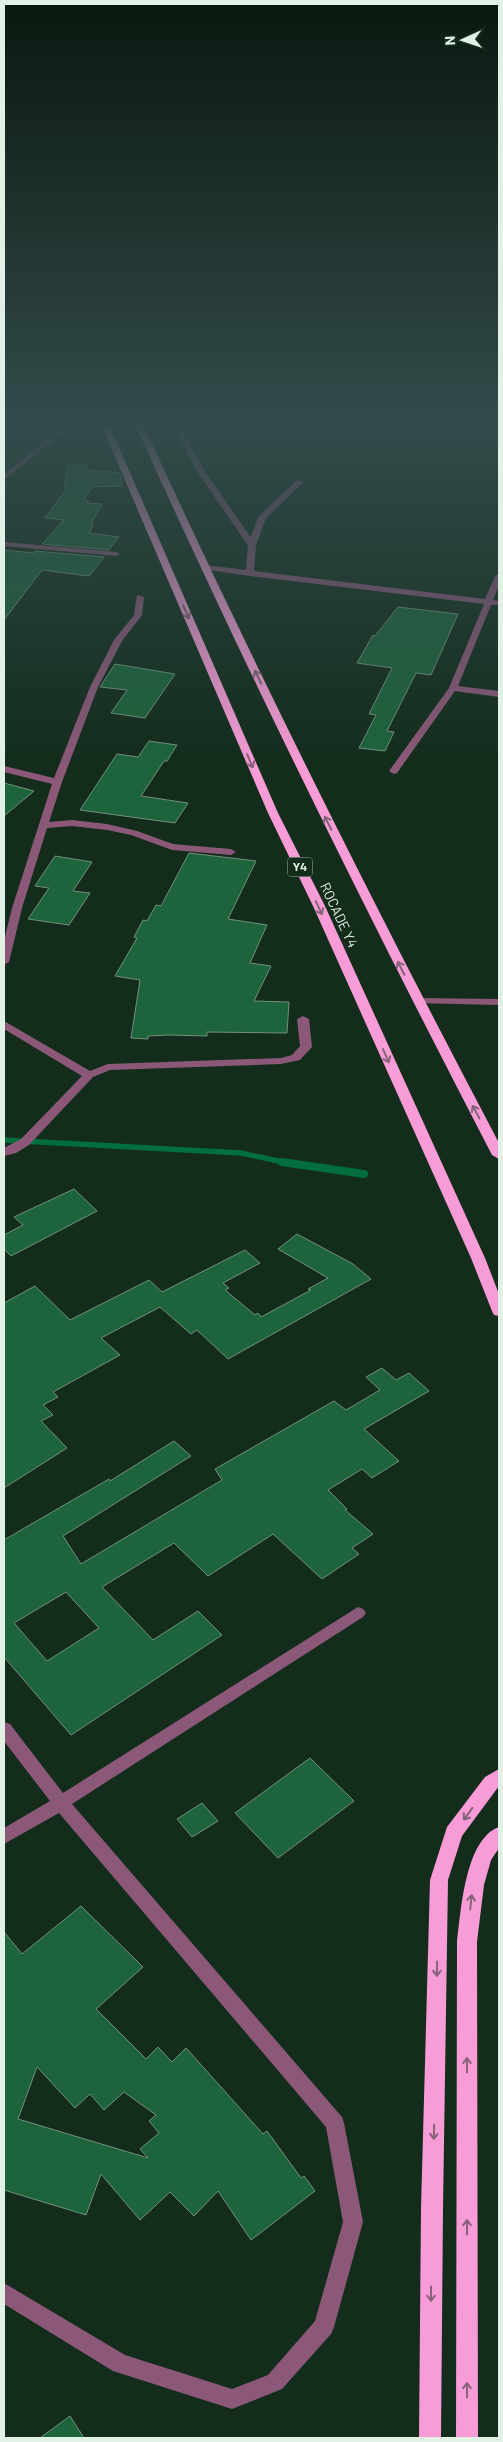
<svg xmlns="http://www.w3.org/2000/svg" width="503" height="2442" font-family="Barlow,sans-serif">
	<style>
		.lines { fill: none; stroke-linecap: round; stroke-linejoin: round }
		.stream-far1 { stroke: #006f3d; stroke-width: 5.5 }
		.stream { stroke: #006f3d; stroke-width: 8 }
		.building { fill: #1d633c; stroke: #74917d; fill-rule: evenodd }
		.service { fill: #8b5878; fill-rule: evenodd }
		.minor { fill: #8b5878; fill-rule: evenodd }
		.trunk { fill: #f79cd6; fill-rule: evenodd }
		.oneway { stroke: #856479 }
		.labels { text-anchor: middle; stroke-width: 5; stroke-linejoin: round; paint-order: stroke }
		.shield { fill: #132c1c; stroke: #a3b6a9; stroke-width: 1 }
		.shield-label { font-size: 12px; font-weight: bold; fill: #e1f1e6 }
		.street-label { font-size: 14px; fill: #e1f1e6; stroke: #132c1c }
	</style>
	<rect width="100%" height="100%" fill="#132c1c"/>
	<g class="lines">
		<polyline class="stream-far1" points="4,1140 241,1153 288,1163"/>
		<polyline class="stream" points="282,1162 364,1174"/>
	</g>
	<g class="building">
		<polygon points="68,465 87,465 86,470 120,473 122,486 92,487 84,500 89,501 87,503 102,504 91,524 93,525 89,533 119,537 109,550 42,544 64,520 45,518 68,487 64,487"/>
		<polygon points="4,550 33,553 35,551 104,557 89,576 42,570 4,620"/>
		<polygon points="398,607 458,614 431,675 416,673 387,731 394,732 385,751 359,748 376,715 369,714 392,668 357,663 373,635 375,636"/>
		<polygon points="115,664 175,674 145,718 111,713 127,690 100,687"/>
		<polygon points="149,741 177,745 167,761 164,761 141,796 188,803 175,823 80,810 117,754 138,757"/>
		<polygon points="4,783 34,791 4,816"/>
		<polygon points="189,853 256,861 228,919 267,925 250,963 271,966 254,1001 289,1002 287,1033 207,1032 207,1036 169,1035 148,1036 148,1039 131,1038 140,980 115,976 137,938 134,937 143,920 147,921 156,905 161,906"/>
		<polygon points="55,856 92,862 73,891 90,893 69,925 28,919 49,888 35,886"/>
		<polygon points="74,1189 97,1211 11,1256 4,1249 4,1235 23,1225 14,1217"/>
		<polygon points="297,1234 353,1264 371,1279 228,1359 197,1330 191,1334 160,1307 101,1338 120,1355 53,1392 58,1397 43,1405 53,1415 41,1421 67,1448 4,1488 4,1303 35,1286 70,1320 149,1280 162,1292 245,1250 260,1263 223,1283 229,1288 225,1290 255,1315 258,1313 261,1317 311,1290 308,1289 328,1278 278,1249"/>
		<path d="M382,1368L396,1380L409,1373L429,1391L364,1429L399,1461L372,1478L362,1469L328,1490L347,1509L345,1510L373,1534L352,1548L359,1554L322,1579L273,1534L208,1576L174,1543L102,1587L153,1640L198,1611L222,1635L71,1735L4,1657V1540L109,1479L110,1481L174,1441L191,1456L63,1536L81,1564L222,1480L215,1469L334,1401L346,1410L380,1390L366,1377ZM66,1592L99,1628L47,1661L14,1623Z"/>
		<polygon points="310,1758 354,1801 278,1858 235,1813"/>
		<polygon points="202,1803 218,1821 192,1837 177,1819"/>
		<path d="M81,1906L143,1967L96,2009L146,2059L158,2047L172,2062L186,2048L263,2134L267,2131L301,2178L304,2176L315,2191L251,2240L218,2191L194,2216L170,2192L140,2220L101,2174L86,2215L4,2190V1932L22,1954ZM37,2067L75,2108L90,2094L104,2110L124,2092L156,2115L149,2121L159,2133L140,2149L148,2158L18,2119Z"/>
		<polygon points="70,2416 84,2438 40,2438"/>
	</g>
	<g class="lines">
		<polygon class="service" points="171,422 178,422 204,470 256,545 255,547 249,547 196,470"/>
		<g class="minor">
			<polygon points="66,424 72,425 4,480 4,474"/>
			<polygon points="297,480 304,482 266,518 256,545 254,571 485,599 495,576 499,574 499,585 493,600 499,601 499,605 491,605 458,686 499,691 499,697 455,691 397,773 394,774 389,771 449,688 484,604 250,576 202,569 201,567 205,565 246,570 248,545 258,517"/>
			<polygon points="4,542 116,552 120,554 116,556 4,546"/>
			<polygon points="137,595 144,597 142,615 122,641 98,687 62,782 49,822 72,820 107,824 137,831 173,844 231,849 236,852 231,855 172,850 131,835 107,830 72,826 47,828 22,908 9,962 4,965 4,941 12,908 52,784 4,772 4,766 54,778 90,687 114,640 134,615"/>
			<polygon points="418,998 499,999 499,1005 414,1003 413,1001 414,999"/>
			<polygon points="303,1016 309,1019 312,1047 300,1060 281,1064 110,1070 93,1077 29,1145 16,1153 4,1156 4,1148 21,1139 82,1076 4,1029 4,1021 90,1071 108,1064 281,1058 292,1055 300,1046 297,1019"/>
			<polygon points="358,1607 363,1609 366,1613 363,1617 72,1804 342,2117 344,2123 363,2222 334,2327 331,2334 282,2389 232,2409 113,2371 4,2304 4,2283 125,2355 232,2389 268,2375 315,2321 343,2222 326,2127 59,1813 4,1844 4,1828 50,1801 4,1741 4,1722 10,1724 63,1793"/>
		</g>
		<g class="trunk">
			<polygon points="100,422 108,422 278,813 325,906 485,1258 499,1294 499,1316 494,1315 492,1311 471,1258 313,906 268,813"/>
			<path d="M134,422H142C254,666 374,906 499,1143V1159L492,1155C367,914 246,670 134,422Z"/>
			<polygon points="499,1769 499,1786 462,1836 448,1880 443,2208 441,2438 419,2438 421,2208 430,1880 447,1827 485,1777"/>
			<path d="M499,1827V1848L491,1860L484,1885L477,1942L478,2438H456L457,1942C461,1911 465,1839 499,1827Z"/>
		</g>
	</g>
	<defs><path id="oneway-shaft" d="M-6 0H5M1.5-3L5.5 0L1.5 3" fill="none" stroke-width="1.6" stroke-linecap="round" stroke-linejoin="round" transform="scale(1.25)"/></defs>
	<g class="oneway">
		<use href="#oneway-shaft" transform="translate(186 612) rotate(67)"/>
		<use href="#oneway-shaft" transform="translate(258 677) rotate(-116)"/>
		<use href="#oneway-shaft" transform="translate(250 761) rotate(67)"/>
		<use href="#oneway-shaft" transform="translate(328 823) rotate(-117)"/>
		<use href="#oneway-shaft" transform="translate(319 908) rotate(65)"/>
		<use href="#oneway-shaft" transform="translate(401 968) rotate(-117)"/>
		<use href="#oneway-shaft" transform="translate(386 1056) rotate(66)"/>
		<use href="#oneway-shaft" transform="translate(476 1112) rotate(-118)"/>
		<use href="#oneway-shaft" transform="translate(468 1814) rotate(126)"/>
		<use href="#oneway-shaft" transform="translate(471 1902) rotate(-84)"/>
		<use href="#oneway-shaft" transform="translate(437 1969) rotate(91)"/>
		<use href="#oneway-shaft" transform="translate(467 2065) rotate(-90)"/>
		<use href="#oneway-shaft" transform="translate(434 2132) rotate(91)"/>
		<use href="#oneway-shaft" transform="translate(467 2227) rotate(-90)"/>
		<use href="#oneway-shaft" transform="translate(431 2294) rotate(90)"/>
		<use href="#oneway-shaft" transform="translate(467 2390) rotate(-90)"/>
	</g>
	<linearGradient id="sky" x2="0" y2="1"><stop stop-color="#0a180f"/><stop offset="0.55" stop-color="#334b4b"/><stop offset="1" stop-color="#334b4b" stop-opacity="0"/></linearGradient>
	<rect width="503" height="764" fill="url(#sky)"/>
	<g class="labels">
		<rect class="shield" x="287.5" y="857.5" width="25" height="19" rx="4"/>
		<g class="shield-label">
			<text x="300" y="871">Y4</text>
		</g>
		<g class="street-label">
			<text transform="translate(339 915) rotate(65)" y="5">ROCADE Y4</text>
		</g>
	</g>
	<rect width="503" height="2442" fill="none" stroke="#e1f1e6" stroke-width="10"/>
	<g transform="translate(463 40) rotate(267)" stroke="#132c1c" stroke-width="4" paint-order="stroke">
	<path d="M0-4L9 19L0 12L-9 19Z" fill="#e1f1e6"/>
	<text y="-8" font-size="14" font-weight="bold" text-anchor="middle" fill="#e1f1e6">N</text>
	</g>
</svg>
